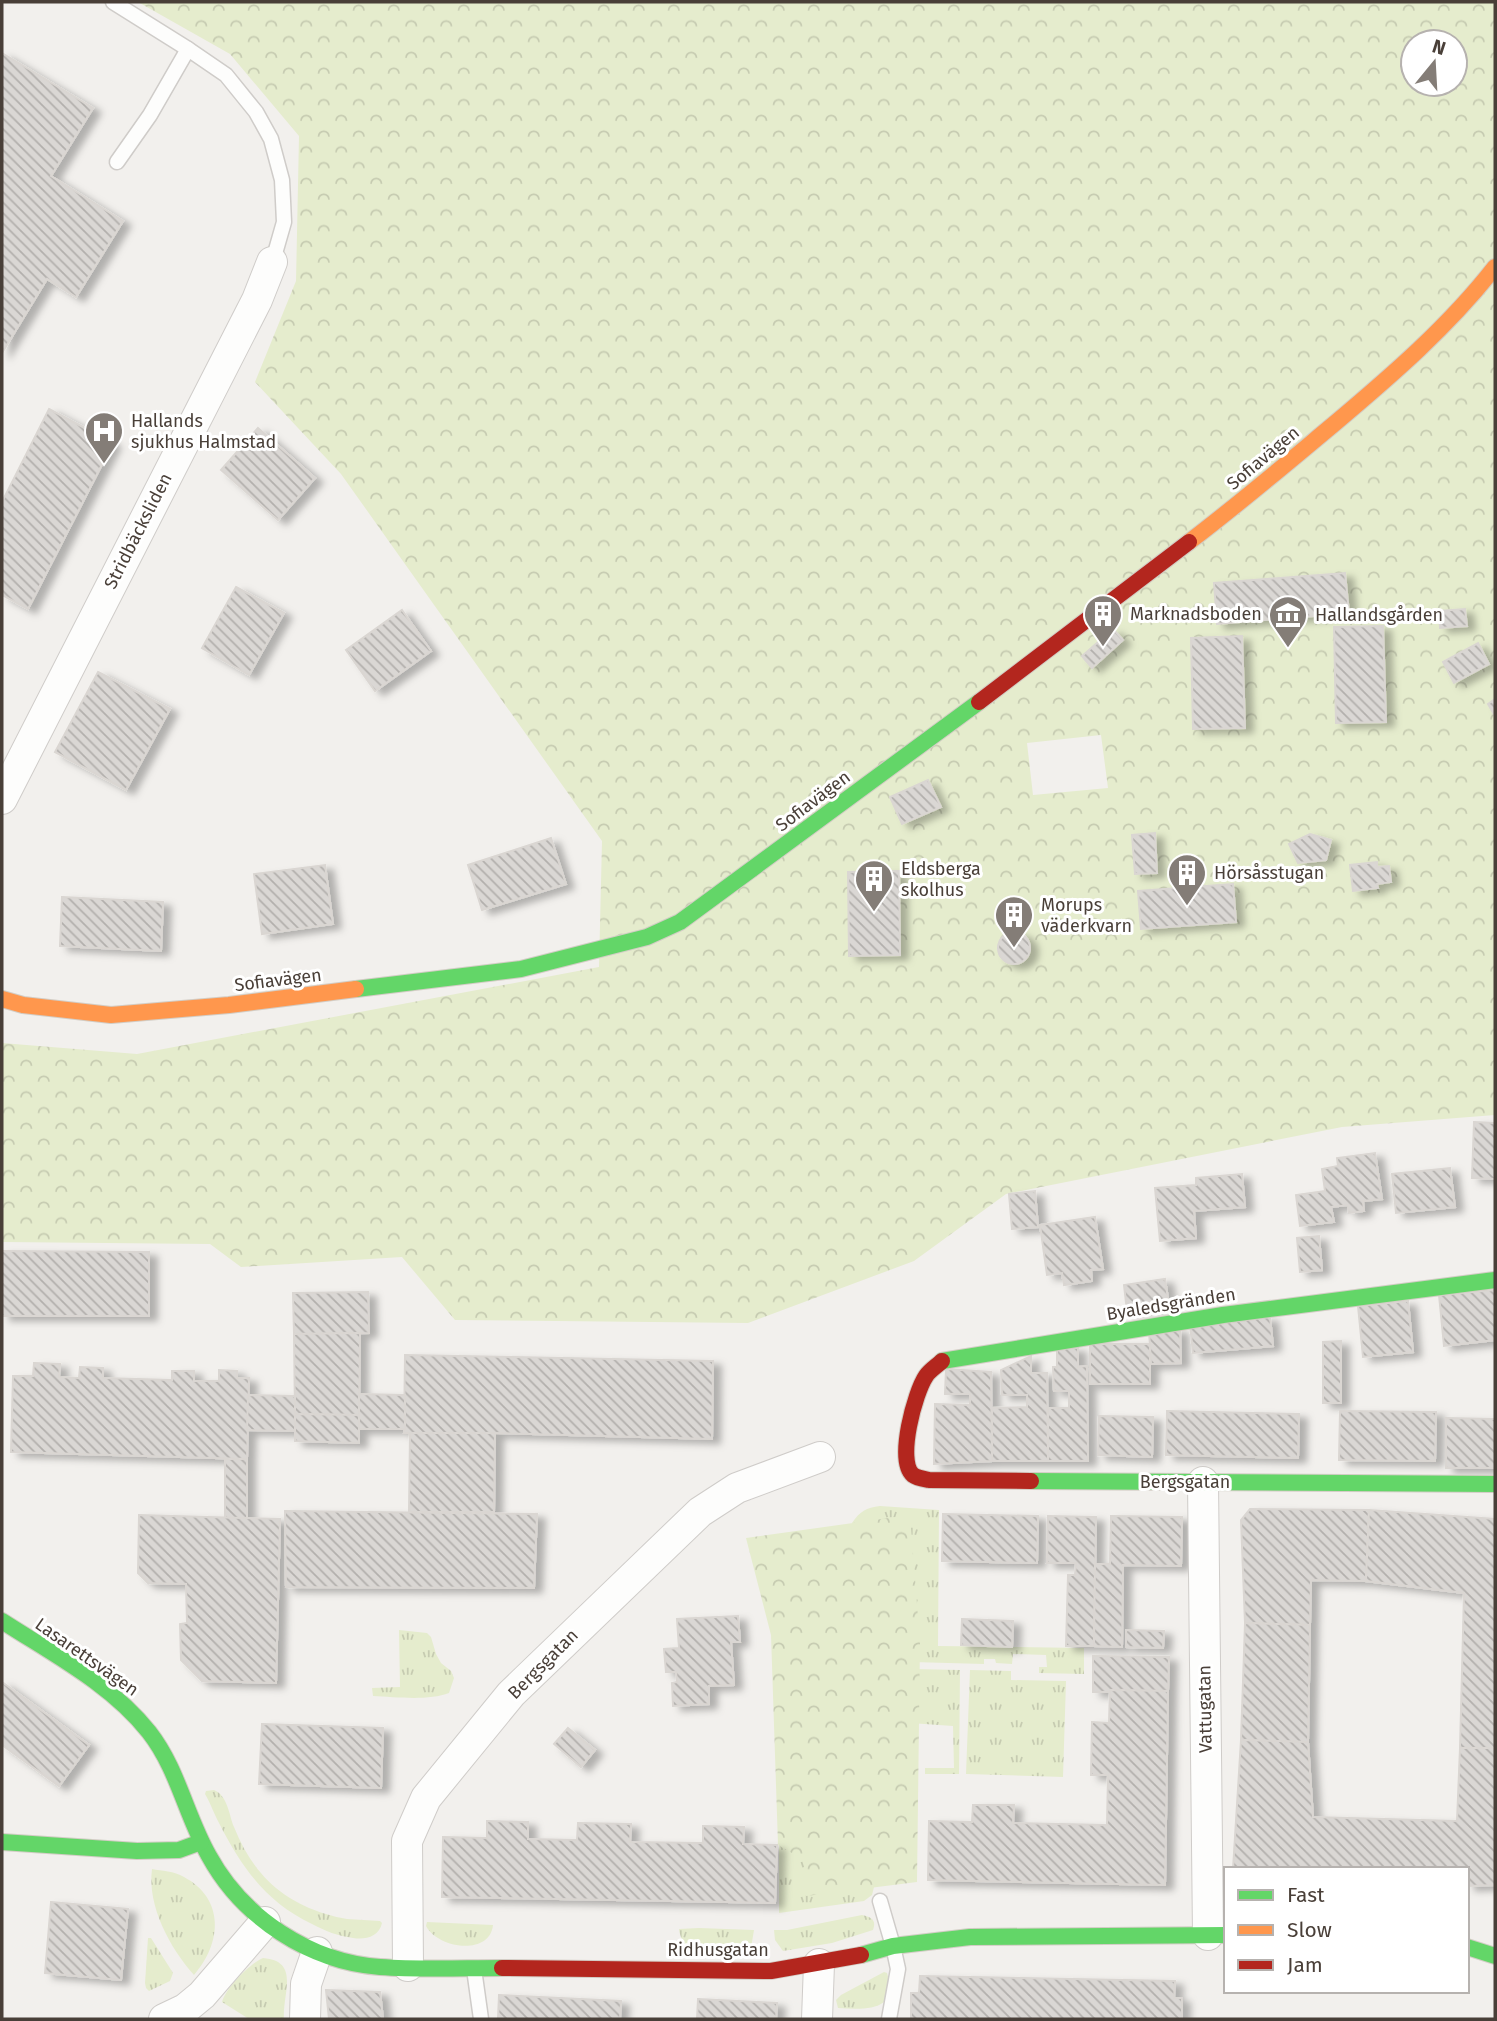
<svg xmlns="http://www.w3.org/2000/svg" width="1497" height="2021" font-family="'Fira Sans',sans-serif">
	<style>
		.grass { fill: url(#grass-tufts) }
		.forest { fill: url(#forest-crowns); fill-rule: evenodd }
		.building { fill: url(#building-back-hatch); stroke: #dad6d2; stroke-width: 2; filter: url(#shadow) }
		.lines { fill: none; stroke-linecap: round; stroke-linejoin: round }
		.lane-casing { stroke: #cfccc9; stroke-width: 17 }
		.street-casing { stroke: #cfccc9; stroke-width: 32 }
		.fast-casing { stroke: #d3cdc5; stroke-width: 18 }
		.slow-casing { stroke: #d3cdc5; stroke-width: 18 }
		.jam-casing { stroke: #d3cdc5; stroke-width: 18 }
		.lane { stroke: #fdfdfc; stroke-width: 14 }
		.street { stroke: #fdfdfc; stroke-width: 30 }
		.fast { stroke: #63d668; stroke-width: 16 }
		.slow { stroke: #ff974d; stroke-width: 16 }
		.jam { stroke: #b3261e; stroke-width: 16 }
		.labels { text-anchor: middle; stroke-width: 6; stroke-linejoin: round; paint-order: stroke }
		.poi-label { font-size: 18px; fill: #493f38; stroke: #fff; text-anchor: start }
		.street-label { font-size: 18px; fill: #493f38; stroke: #fff }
	</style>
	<defs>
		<pattern id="grass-tufts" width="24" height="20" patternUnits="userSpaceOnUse" patternTransform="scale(1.75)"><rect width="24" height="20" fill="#e5eccd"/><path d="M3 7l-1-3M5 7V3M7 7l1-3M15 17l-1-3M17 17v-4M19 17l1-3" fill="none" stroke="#c6cbb1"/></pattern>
		<pattern id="forest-crowns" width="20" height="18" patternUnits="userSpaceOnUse" patternTransform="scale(1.75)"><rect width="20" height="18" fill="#e5eccd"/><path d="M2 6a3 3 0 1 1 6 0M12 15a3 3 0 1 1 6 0" fill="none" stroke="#c6cbb1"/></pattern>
		<pattern id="building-back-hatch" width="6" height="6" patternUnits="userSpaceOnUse" patternTransform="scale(1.75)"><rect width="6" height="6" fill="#dad7d4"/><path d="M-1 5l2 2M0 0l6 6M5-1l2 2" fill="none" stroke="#b3b0ad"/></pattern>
		<filter id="shadow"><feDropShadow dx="8" dy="4.5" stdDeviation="3.5" flood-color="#0004"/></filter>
	</defs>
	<rect width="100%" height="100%" fill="#f2f0ed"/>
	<g class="grass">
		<path d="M880,1506L939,1510L938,1646L1084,1648V1674L1039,1673V1667H1047L1046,1655L1013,1654L1012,1664L996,1663L995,1659H984V1664L912,1662L852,1523C860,1511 866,1508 880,1506Z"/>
		<path d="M399,1630L427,1633L431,1637L436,1654L441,1663L451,1671L454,1678L449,1693C429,1701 395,1697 373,1696L372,1688L400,1687Z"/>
		<polygon points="913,1669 960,1670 959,1774 925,1774 925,1768 954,1768 953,1726 910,1723"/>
		<polygon points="970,1670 1011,1671 1011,1680 1066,1681 1063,1777 966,1774"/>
		<polygon points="779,1768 874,1887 872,1895 864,1901 779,1913"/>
		<path d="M214,1790C228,1796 229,1815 234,1827C252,1872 280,1900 326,1914C333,1916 340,1918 347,1919C358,1920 369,1920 380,1921L382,1923C379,1937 365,1940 353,1938C338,1936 325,1931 312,1924C266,1902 242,1868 219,1823C214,1814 211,1804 205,1794L206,1791Z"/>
		<path d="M152,1869C162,1871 174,1871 184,1877C225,1899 222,1943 194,1975C170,1948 147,1906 152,1869Z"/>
		<path d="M862,1915C871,1917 877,1920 873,1930L832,1943L783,1951L775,1940L774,1930H787Z"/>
		<path d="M427,1922L493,1925C490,1956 438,1949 426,1926Z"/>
		<path d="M699,1928L754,1930L751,1948C741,1953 705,1955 694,1951C685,1948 680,1938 679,1929Z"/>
		<polygon points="148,1938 151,1938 173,1973 170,1981 149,1991 146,1988 145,1983"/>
		<path d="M263,1958C301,1961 282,1994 284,2019H249L222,2002C226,1988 249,1964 263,1958Z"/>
		<path d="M884,1972L887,1973C900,2011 866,2010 838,2008L836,2000L841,1995Z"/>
	</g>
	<g class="forest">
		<path d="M138,2H1495V699L1488,704L1495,716V1115L1342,1127L1006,1194L914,1261L748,1323L455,1320L402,1257L241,1267L210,1244L2,1242V1043L137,1054L599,967L602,841L341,474L255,382L296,281L299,136L230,54ZM1413,42H1455V84H1413ZM1345,573L1348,613L1217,623L1214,583ZM1465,609L1467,626L1440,611ZM1383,626L1386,721L1336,723L1334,627ZM1113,629L1123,641L1092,667L1082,656ZM1242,636L1245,728L1194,729L1191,638ZM1478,643L1454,682H1453L1443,661ZM1101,735L1108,788L1033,795L1027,743ZM898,871L900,954L850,956L848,872ZM1233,884L1235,922L1141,929L1139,891ZM1014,931L1026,935L1031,950L1026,960L1014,965L1001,959L997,948L1002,936Z"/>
		<polygon points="910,1515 920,1642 917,1882 806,1896 804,1860 778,1845 771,1635 746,1538"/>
	</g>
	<g class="building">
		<polygon points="2,53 93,108 51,176 123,221 76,297 47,279 2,353"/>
		<polygon points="49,409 113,443 28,609 2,595 2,502"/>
		<polygon points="258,428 315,478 278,520 221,470"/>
		<polygon points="1345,573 1349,613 1217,624 1214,583"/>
		<polygon points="236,587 284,613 249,675 202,648"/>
		<polygon points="1465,609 1467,626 1440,628 1439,611"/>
		<polygon points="402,610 431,651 375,691 346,650"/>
		<polygon points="1383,626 1386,722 1336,723 1334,627"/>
		<polygon points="1113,629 1123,640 1092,668 1082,656"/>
		<polygon points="1242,636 1245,728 1193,729 1191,638"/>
		<polygon points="1478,643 1489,664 1454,683 1443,662"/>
		<polygon points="98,672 170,709 126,790 55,752"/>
		<polygon points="1495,699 1495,716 1488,704"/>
		<polygon points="928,780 941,807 902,824 890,797"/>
		<polygon points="1155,833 1157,873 1135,874 1132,835"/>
		<polygon points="1310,834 1331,840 1326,860 1298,863 1289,844"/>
		<polygon points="551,838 566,884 482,910 468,865"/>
		<polygon points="1377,862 1377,867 1389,866 1391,882 1377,884 1378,888 1353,891 1350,865"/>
		<polygon points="325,865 333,924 262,934 254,874"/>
		<polygon points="899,871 900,955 849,956 848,872"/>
		<polygon points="1233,884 1236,922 1141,929 1138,891"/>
		<polygon points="62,897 163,902 161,951 60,946"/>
		<circle cx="1014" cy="948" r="16"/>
		<polygon points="1474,1122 1495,1123 1495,1179 1472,1178"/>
		<polygon points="1375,1153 1382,1199 1363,1201 1364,1211 1349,1213 1348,1205 1331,1207 1334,1222 1300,1226 1296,1195 1325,1191 1322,1169 1338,1166 1337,1158"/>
		<polygon points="1450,1168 1455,1207 1396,1213 1392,1174"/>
		<polygon points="1242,1174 1245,1207 1194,1211 1196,1238 1160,1241 1155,1188 1196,1185 1196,1178"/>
		<polygon points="1035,1191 1038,1227 1012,1229 1009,1194"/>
		<polygon points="1095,1217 1103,1269 1091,1270 1092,1281 1064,1285 1062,1273 1047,1275 1040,1225"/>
		<polygon points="1319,1236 1322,1270 1300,1272 1297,1238"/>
		<polygon points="2,1251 149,1252 149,1316 2,1316"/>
		<polygon points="1165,1279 1169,1305 1127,1311 1124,1285"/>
		<polygon points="1495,1290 1495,1340 1444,1346 1439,1295"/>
		<polygon points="368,1292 369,1333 294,1334 293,1293"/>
		<polygon points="1408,1301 1413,1352 1363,1357 1358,1306"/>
		<polygon points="1270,1317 1273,1346 1193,1353 1190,1325"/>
		<polygon points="1180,1329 1181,1363 1151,1364 1149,1330"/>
		<polygon points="360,1333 359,1415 295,1414 294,1334"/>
		<polygon points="1341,1341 1341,1403 1323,1403 1323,1342"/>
		<rect x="1090" y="1344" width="60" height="40"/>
		<polygon points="1057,1348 1078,1348 1078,1367 1087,1366 1088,1461 1048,1461 1048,1408 1069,1408 1069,1391 1054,1391 1053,1367 1057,1367"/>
		<polygon points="405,1355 713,1361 712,1439 495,1433 404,1433"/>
		<polygon points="1031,1356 1031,1373 1047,1373 1048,1461 992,1461 992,1408 1027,1407 1027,1395 1002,1395 1001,1370"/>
		<polygon points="34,1363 60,1364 59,1377 79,1378 80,1367 103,1368 103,1378 172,1380 172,1371 194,1371 194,1381 219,1381 219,1370 237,1371 237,1378 249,1378 247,1459 11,1452 13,1376 33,1376"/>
		<polygon points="946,1369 991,1372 992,1461 934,1464 935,1404 970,1405 970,1394 945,1394"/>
		<polygon points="359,1394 405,1395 405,1429 359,1429"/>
		<polygon points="248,1395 295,1396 295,1431 247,1430"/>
		<polygon points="1167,1411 1299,1414 1298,1458 1166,1455"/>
		<polygon points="1340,1411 1436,1412 1435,1461 1339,1460"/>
		<polygon points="295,1414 359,1415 359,1443 295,1441"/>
		<polygon points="1099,1416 1153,1417 1152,1457 1098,1455"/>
		<polygon points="1446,1418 1495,1419 1495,1468 1446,1468"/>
		<polygon points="410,1433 495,1433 494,1512 409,1512"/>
		<rect x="225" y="1459" width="22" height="59"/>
		<polygon points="1250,1509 1369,1510 1366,1581 1311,1580 1310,1625 1245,1623 1241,1520"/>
		<polygon points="1369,1510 1495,1519 1495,1748 1460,1748 1464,1593 1366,1581"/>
		<polygon points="285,1511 537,1514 534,1588 286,1587"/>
		<polygon points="943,1514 1038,1516 1037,1563 942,1561"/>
		<polygon points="139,1515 280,1519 276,1683 202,1681 181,1660 180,1624 187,1623 186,1584 148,1583 138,1573"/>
		<polygon points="1048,1516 1096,1517 1094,1646 1066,1646 1068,1575 1075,1575 1076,1563 1047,1563"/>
		<polygon points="1111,1516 1182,1517 1181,1566 1123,1565 1122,1647 1094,1646 1095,1564 1110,1564"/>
		<polygon points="738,1616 740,1642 731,1642 734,1685 709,1686 709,1704 673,1706 672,1683 677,1682 676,1672 666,1672 664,1649 679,1648 677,1619"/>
		<polygon points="962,1619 1013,1621 1012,1647 961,1645"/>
		<polygon points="1245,1623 1310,1625 1308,1742 1241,1740"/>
		<polygon points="1126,1630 1164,1631 1163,1648 1126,1647"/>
		<polygon points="1093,1656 1169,1657 1168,1691 1110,1690 1110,1692 1093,1692"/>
		<polygon points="2,1682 89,1745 59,1786 2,1745"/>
		<polygon points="1110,1690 1168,1691 1165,1885 928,1880 929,1821 972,1822 973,1805 1014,1805 1013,1823 1107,1825 1108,1775 1091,1775 1092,1722 1109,1723"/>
		<polygon points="262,1724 383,1728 381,1788 259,1784"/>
		<polygon points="568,1728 595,1750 581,1767 554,1744"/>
		<polygon points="1241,1740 1308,1742 1313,1817 1457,1821 1460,1748 1495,1748 1495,1885 1467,1886 1467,1869 1233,1869"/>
		<polygon points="487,1821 528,1822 528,1839 577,1840 578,1823 631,1824 630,1842 703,1843 703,1826 744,1827 743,1844 777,1845 775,1903 442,1897 443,1837 487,1838"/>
		<polygon points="51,1902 128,1909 121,1980 45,1973"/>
		<polygon points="920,1976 1175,1981 1174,1998 1182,1998 1182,2019 911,2019 911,1993 919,1993"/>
		<polygon points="326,1990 380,1992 383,2019 329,2019"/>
		<polygon points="499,1995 621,2001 620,2019 498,2019"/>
		<polygon points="698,1999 777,2003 776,2019 697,2019"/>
	</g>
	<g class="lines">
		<defs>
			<g id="lane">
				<polyline points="113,2 188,49 226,75 256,112 271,139 282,180 284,222 272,264"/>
				<polyline points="117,162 150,115 188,49"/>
				<polyline points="880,1901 893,1946 898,1969 889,2019"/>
				<polyline points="474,1969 481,2019"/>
			</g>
			<g id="street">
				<polyline points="2,799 257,300 272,262"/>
				<polyline points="1203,1482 1208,1935"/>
				<polyline points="408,1966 407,1841 426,1798 511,1694 700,1512 737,1488 820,1457"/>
				<polyline points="164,2019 185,2009 202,1995 265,1922"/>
				<polyline points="305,2019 306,1984 317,1952"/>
				<polyline points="817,2019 819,1964"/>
			</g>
			<g id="fast">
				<polyline points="356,989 521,969 647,937 680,922 979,702"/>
				<polyline points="942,1361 1223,1315 1495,1280"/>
				<polyline points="1031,1481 1495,1484"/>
				<path d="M2,1621C53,1654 111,1684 149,1732C178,1769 186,1816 209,1856C243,1918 310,1962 380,1967C421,1970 462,1968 502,1968"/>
				<polyline points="2,1842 137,1851 179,1850 201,1842"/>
				<polyline points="1467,1947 1495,1956"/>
				<polyline points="861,1955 893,1946 970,1937 1226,1935"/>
			</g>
			<g id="slow">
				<path d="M1189,542C1239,504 1286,464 1334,424C1391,376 1449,326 1495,267"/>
				<polyline points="2,999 23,1005 111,1015 229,1005 356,989"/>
			</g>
			<g id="jam">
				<polyline points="979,702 1189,542"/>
				<path d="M942,1361C937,1366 930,1370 926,1376C915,1392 896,1461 913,1475C917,1478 924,1479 929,1480L1031,1481"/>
				<polyline points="502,1968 771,1971 861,1955"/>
			</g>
		</defs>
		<use href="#lane" class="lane-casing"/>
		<use href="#street" class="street-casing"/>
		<use href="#fast" class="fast-casing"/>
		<use href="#slow" class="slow-casing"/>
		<use href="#jam" class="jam-casing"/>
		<use href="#lane" class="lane"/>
		<use href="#street" class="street"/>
		<use href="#fast" class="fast"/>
		<use href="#slow" class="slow"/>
		<use href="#jam" class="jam"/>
	</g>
	<defs>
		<symbol id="hospital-pin" viewBox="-11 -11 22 30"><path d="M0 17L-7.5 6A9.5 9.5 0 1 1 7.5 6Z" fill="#847d77" stroke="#fff"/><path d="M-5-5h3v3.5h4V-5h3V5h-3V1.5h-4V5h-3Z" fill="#fff"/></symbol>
		<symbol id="building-pin" viewBox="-11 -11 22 30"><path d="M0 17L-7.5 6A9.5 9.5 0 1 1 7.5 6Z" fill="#847d77" stroke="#fff"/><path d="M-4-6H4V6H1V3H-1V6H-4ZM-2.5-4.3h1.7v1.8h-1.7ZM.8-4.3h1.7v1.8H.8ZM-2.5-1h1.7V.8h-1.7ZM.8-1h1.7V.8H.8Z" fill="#fff"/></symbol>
		<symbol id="museum-pin" viewBox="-11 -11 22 30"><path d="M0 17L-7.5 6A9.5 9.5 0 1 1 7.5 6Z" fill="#847d77" stroke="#fff"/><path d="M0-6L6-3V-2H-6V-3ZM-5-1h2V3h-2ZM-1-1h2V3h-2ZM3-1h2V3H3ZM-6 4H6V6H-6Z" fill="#fff"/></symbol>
	</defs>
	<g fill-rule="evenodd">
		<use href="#hospital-pin" x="82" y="409" width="44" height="60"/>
		<use href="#building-pin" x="1081" y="592" width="44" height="60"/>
		<use href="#museum-pin" x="1266" y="593" width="44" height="60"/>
		<use href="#building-pin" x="1165" y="851" width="44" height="60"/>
		<use href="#building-pin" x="852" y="857" width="44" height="60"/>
		<use href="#building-pin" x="992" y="893" width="44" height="60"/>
	</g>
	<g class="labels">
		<g class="poi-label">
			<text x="131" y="427">Hallands<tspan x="131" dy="21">sjukhus Halmstad</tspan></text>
			<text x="1130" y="620">Marknadsboden</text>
			<text x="1315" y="621">Hallandsgården</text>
			<text x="901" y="875">Eldsberga<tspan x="901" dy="21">skolhus</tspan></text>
			<text x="1214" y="879">Hörsåsstugan</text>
			<text x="1041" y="911">Morups<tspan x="1041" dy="21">väderkvarn</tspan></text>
		</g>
		<g class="street-label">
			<text transform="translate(1263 458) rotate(-40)" y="6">Sofiavägen</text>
			<text transform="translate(138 531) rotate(-63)" y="6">Stridbäcksliden</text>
			<text transform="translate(813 801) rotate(-37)" y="6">Sofiavägen</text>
			<text transform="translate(278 980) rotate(-7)" y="6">Sofiavägen</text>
			<text transform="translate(1171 1304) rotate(-9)" y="6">Byaledsgränden</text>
			<text x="1185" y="1488">Bergsgatan</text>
			<text transform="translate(87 1657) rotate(35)" y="6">Lasarettsvägen</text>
			<text transform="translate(543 1664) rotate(-45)" y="6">Bergsgatan</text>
			<text transform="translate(1205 1709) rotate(-91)" y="6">Vattugatan</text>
			<text x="718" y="1956">Ridhusgatan</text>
		</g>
	</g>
	<rect width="1497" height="2021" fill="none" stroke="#493f38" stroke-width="7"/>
	<rect x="1224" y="1867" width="245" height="126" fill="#ffffff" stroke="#b6b2af" stroke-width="2"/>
	<rect x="1238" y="1890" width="35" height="10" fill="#63d668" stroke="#b6b2af" stroke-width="2"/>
	<text x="1287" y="1902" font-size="21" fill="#493f38">Fast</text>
	<rect x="1238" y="1925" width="35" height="10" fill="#ff974d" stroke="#b6b2af" stroke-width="2"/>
	<text x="1287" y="1937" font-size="21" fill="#493f38">Slow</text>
	<rect x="1238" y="1960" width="35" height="10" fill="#b3261e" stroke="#b6b2af" stroke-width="2"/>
	<text x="1287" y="1972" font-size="21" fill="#493f38">Jam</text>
	<g transform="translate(1434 63) rotate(18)"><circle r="33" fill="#ffffff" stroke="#b6b2af" stroke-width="2"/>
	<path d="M0-5L12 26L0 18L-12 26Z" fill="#847d77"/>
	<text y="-10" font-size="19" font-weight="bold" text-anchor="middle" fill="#493f38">N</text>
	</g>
</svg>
